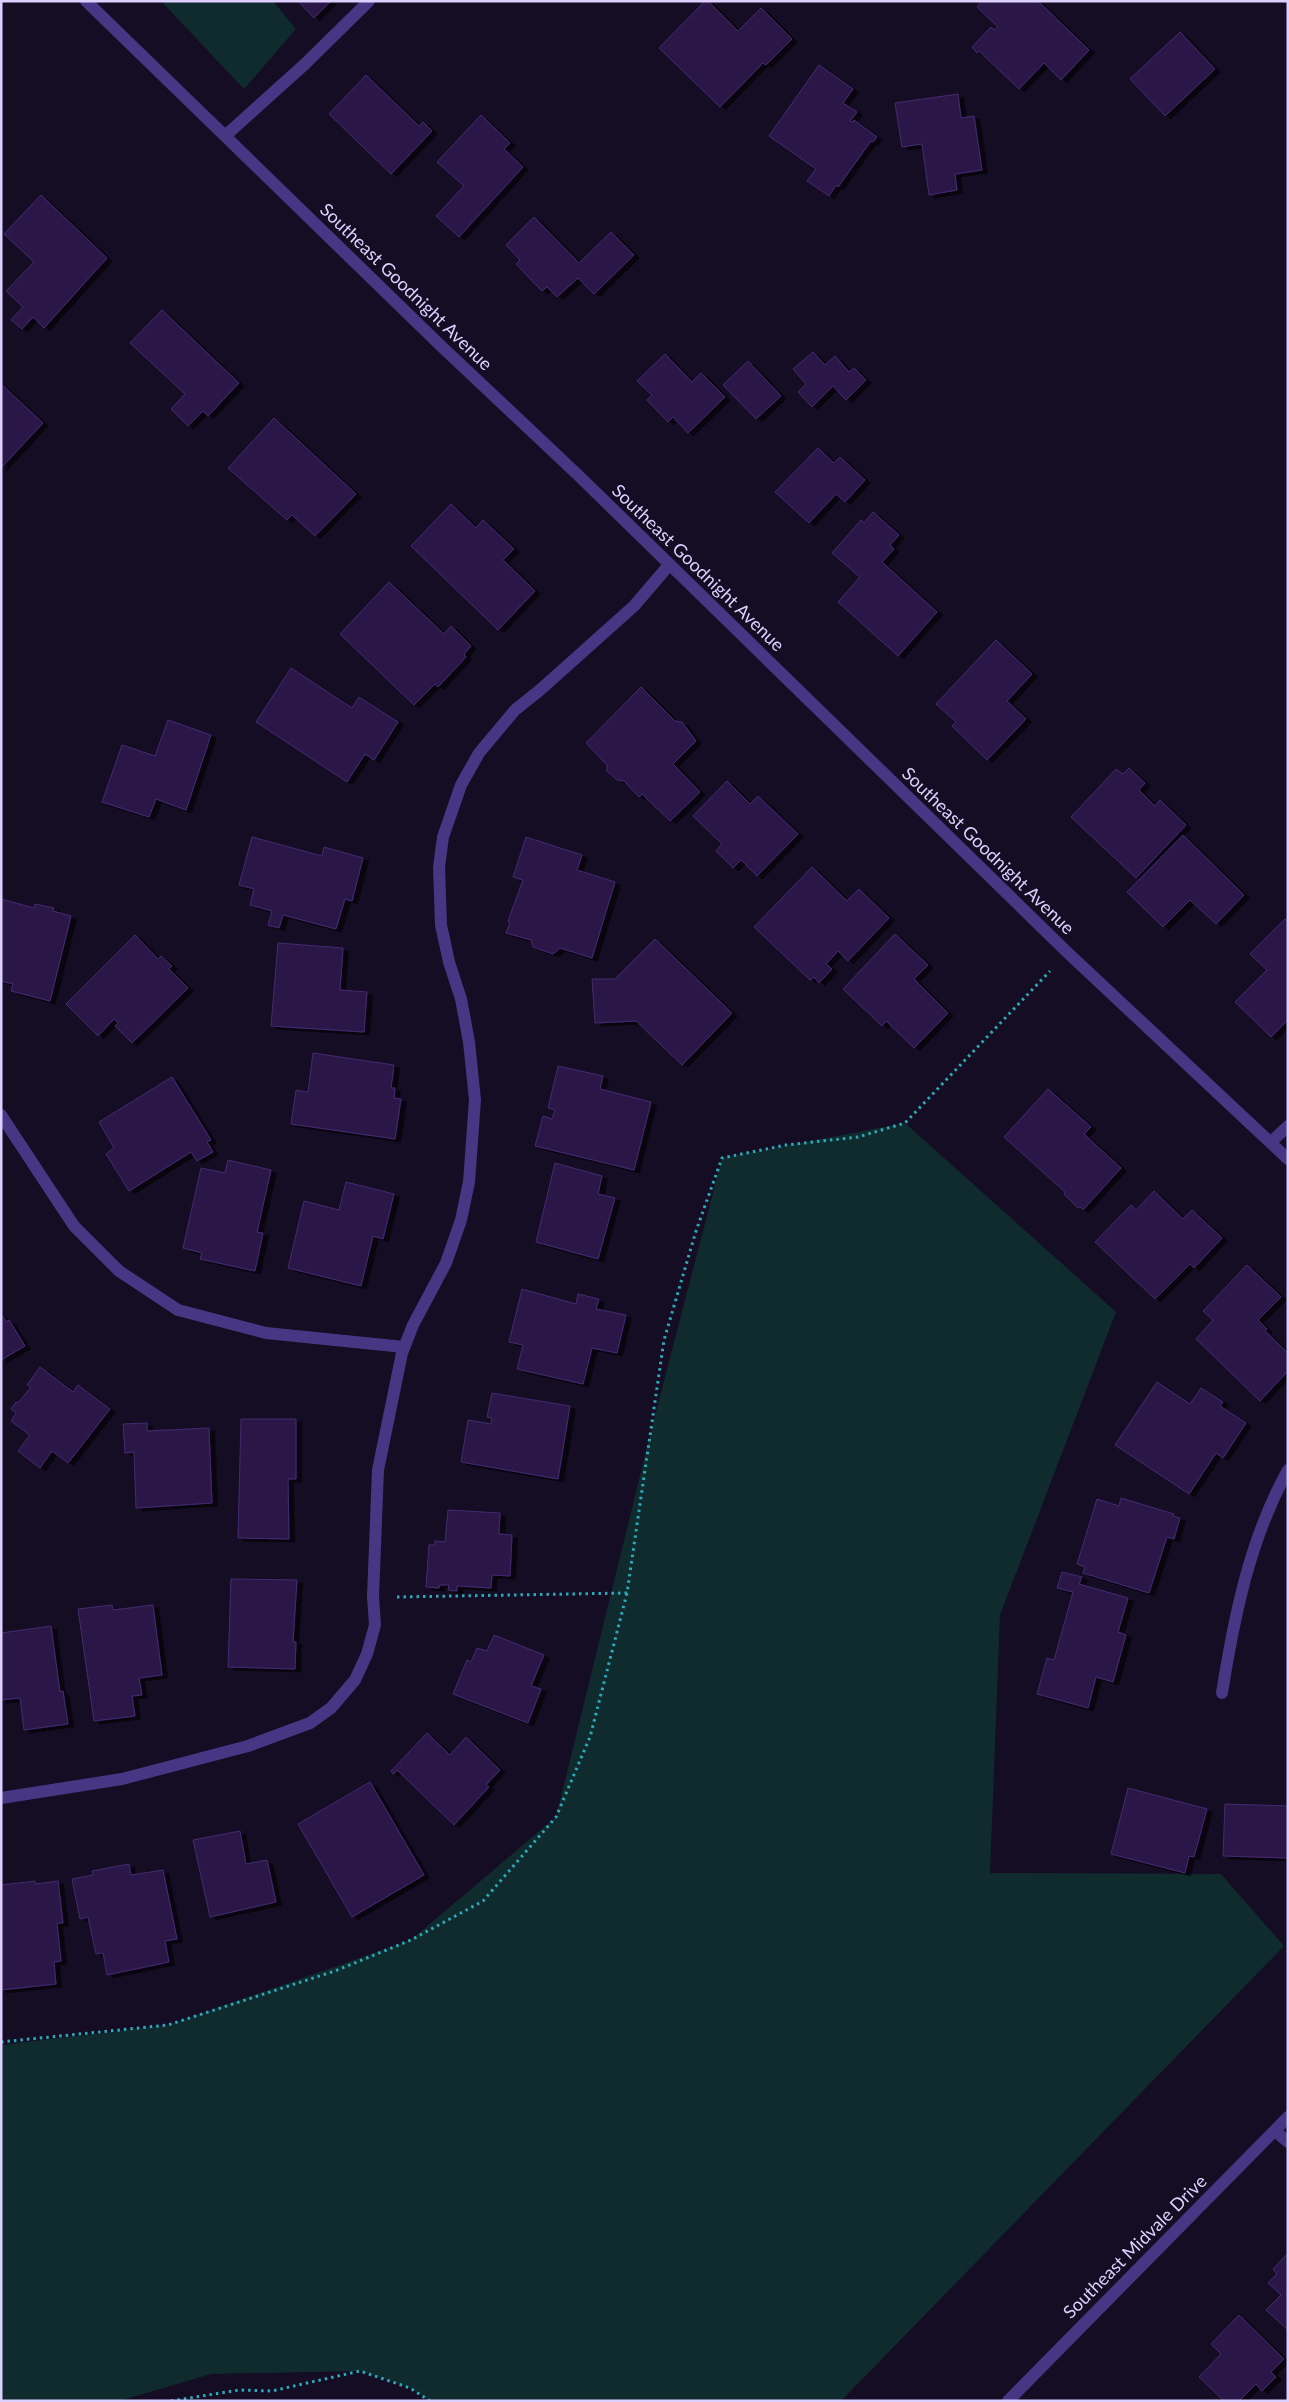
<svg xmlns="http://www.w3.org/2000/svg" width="1289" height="2402" font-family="Lato,sans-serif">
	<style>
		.green { fill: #102b2e }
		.building { fill: #291946; stroke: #442a72; filter: url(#shadow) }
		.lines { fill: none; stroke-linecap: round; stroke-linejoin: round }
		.path { stroke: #2babb9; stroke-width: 3; stroke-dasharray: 2.5 4; stroke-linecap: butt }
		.minor { stroke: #463784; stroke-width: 12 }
		.labels { text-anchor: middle; stroke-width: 4; stroke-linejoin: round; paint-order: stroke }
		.street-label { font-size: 18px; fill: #ddd0ff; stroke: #150d24 }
	</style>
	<defs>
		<filter id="shadow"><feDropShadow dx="5.5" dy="3" stdDeviation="0" flood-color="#0009"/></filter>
	</defs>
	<rect width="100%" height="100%" fill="#150d24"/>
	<g class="green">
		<polygon points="161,1 273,1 296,29 244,89"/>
		<polygon points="905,1123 1116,1312 1000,1615 990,1873 1221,1874 1284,1946 841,2401 430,2401 410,2388 360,2371 211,2374 119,2401 1,2401 1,2045 168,2025 411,1940 556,1817 653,1423 722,1158"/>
	</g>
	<g class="building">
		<polygon points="298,1 331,1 314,18"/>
		<polygon points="705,1 708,1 738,31 761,8 792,39 766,65 763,63 720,107 659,48"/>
		<polygon points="982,1 1038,1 1089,50 1061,80 1044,63 1019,89 979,51 977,53 972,47 991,27 994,30 998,27 977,7"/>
		<polygon points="1180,32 1215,69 1165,116 1130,79"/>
		<polygon points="819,65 853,89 843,103 857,112 850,121 853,122 854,120 877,137 873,142 871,141 838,187 836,185 829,196 807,181 816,169 769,136"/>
		<polygon points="366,75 419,126 423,122 432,131 391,174 329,114"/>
		<polygon points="958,94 961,118 974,116 982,170 955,174 957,190 929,195 922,144 902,147 895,103"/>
		<polygon points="481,115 510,143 504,149 523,167 459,237 436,216 464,186 437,162"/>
		<polygon points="41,195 107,258 44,328 33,317 22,329 11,320 23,307 6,291 34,262 4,234"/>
		<polygon points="534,217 579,263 611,232 634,255 594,294 578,278 557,297 547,287 542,291 534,283 516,264 520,260 506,245"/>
		<polygon points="162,310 239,383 208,416 203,411 188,426 171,409 185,394 130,343"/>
		<polygon points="813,352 825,365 835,356 849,372 854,368 866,380 846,400 833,386 812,407 798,392 806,384 793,369"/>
		<polygon points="665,354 692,382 701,373 725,397 688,433 673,417 668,422 647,400 652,395 637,381"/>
		<polygon points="748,361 781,396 756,419 723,385"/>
		<polygon points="1,384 43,423 1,468"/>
		<polygon points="274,418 356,494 315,536 292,515 287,520 228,468"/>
		<polygon points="818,448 834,463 840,457 865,480 845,502 836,494 809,523 775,492"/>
		<polygon points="451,504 476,528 483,520 514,549 503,560 535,591 498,630 411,546"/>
		<polygon points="873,512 899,535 890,545 894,549 882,562 937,612 898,656 838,602 860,577 832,553 861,520 864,523"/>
		<polygon points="389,582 444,634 451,626 471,646 464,654 466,657 438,687 435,684 414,705 340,634"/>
		<polygon points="996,640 1032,674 1007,701 1026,719 987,760 952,726 956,722 936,704"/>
		<polygon points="291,668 352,708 359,697 398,722 374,760 365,754 347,782 256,722"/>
		<polygon points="641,687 675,721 682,722 696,741 673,764 700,792 670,821 642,794 639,797 624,781 617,780 607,771 607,765 586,743"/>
		<polygon points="168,720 211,735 186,810 156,799 149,817 102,802 122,745 155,756"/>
		<polygon points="1129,768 1145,783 1139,790 1155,806 1160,800 1186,825 1136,878 1071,817 1116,769 1123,774"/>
		<polygon points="727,781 750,804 758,796 798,834 757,876 741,860 733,868 716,851 722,844 693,816"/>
		<polygon points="1183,835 1244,895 1216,924 1190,900 1163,927 1127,892"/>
		<polygon points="252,837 322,856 324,847 363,858 352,901 345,899 336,929 283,915 279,928 268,925 272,911 250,905 254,889 239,885"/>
		<polygon points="526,837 582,855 577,870 615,882 592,958 560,948 553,954 533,947 531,940 506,933 510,922 508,921 523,880 513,877"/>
		<polygon points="812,867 847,901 859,889 889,918 848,961 838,951 826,964 832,969 819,983 814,977 810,980 754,927"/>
		<polygon points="1,899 34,908 35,904 54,908 53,911 71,916 50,1001 11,991 13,984 1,981"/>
		<polygon points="1285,919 1288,922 1288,1020 1271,1037 1235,1002 1267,970 1250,954"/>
		<polygon points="895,934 928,965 914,979 948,1013 914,1048 886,1021 882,1026 843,989"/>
		<polygon points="135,935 158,959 161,956 172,966 169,969 188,988 132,1043 115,1026 118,1023 114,1019 98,1036 66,1004"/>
		<polygon points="655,939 732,1013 682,1065 636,1021 595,1023 592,979 615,979"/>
		<polygon points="278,943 343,948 340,990 367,992 364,1032 271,1026"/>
		<polygon points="313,1053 394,1065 391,1088 395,1088 394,1098 401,1099 395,1139 291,1124 296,1090 308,1092"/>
		<polygon points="558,1066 603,1076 600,1089 651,1102 634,1170 535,1146 543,1116 552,1119 555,1110 548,1108"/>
		<polygon points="172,1077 211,1140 207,1142 213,1152 197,1161 191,1152 129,1191 106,1154 114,1148 99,1122"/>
		<polygon points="1048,1089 1091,1127 1084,1134 1121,1168 1083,1210 1080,1207 1078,1208 1064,1194 1065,1192 1004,1137"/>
		<polygon points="228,1160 271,1170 257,1232 263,1233 255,1271 200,1259 202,1253 183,1248 201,1168 225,1173"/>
		<polygon points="555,1163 602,1176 598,1194 615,1198 598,1259 536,1242"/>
		<polygon points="346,1182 394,1194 383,1239 373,1236 361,1286 288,1268 304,1201 339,1210"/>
		<polygon points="1154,1191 1183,1219 1192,1210 1222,1238 1194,1268 1190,1264 1155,1299 1095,1242 1131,1205 1136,1210"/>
		<polygon points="1247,1265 1281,1297 1258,1320 1267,1329 1265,1331 1288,1353 1288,1371 1260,1401 1196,1339 1213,1320 1203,1311"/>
		<polygon points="522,1289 576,1304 578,1294 599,1299 596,1309 626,1315 617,1353 592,1348 583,1384 517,1369 523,1345 509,1342"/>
		<polygon points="1,1314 6,1322 9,1320 25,1346 1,1360"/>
		<polygon points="40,1367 73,1392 78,1385 110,1409 68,1463 52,1451 40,1468 18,1451 30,1435 11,1421 16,1413 11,1409 16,1402 18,1403 31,1387 27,1385"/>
		<polygon points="1157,1382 1190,1404 1201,1388 1223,1402 1220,1406 1246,1423 1223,1458 1216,1453 1189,1494 1115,1445"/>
		<polygon points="492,1393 570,1406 558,1479 461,1462 468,1420 491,1424 492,1418 487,1417"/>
		<polygon points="241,1419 296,1419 296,1479 288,1479 289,1539 238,1538"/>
		<polygon points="147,1423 147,1431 209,1428 212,1503 136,1508 134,1452 125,1453 123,1424"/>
		<polygon points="1121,1498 1174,1514 1173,1516 1180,1518 1174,1539 1167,1537 1149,1593 1083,1573 1085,1567 1077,1564 1097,1499 1119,1506"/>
		<polygon points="448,1510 500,1513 499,1534 512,1535 510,1576 492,1575 491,1588 457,1586 457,1591 448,1590 449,1585 440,1585 439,1588 426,1587 429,1545 435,1545 435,1541 445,1542"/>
		<polygon points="1062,1572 1082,1577 1079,1584 1128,1598 1118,1632 1126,1635 1113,1682 1096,1677 1088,1708 1037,1694 1047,1658 1054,1660 1073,1592 1057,1588"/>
		<polygon points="231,1579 297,1580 293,1642 296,1642 295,1669 228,1667"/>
		<polygon points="112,1605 113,1610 153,1605 162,1675 139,1678 142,1695 132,1696 135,1716 94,1721 78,1609"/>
		<polygon points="51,1626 60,1692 63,1691 68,1724 24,1730 20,1698 1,1700 1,1633"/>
		<polygon points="494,1635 544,1655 531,1686 541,1689 528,1723 453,1694 467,1660 471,1662 477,1648 487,1651"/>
		<polygon points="427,1733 450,1755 466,1737 500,1770 486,1785 489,1787 454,1825 397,1770 393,1774 391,1771"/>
		<polygon points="370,1782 424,1875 352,1917 298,1824"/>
		<polygon points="1128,1788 1207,1809 1194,1857 1189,1856 1185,1873 1111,1854"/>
		<polygon points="1225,1804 1288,1806 1288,1858 1223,1856"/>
		<polygon points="240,1831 246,1864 267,1860 276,1902 210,1917 193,1840"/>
		<polygon points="129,1864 131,1875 163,1870 177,1939 165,1941 169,1962 107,1975 103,1953 96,1954 88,1917 80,1919 72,1879 93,1875 92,1871"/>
		<polygon points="35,1881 36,1884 58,1881 63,1923 57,1923 61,1961 54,1962 56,1984 1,1990 1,1885"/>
		<polygon points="1288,2253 1288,2330 1266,2310 1281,2295 1268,2283 1277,2274 1273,2269"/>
		<polygon points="1239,2315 1284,2359 1271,2372 1276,2377 1262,2391 1256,2384 1239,2401 1224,2401 1199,2377 1221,2354 1211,2344"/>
	</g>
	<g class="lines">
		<g class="path">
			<polyline points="397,1597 627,1593"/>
			<polyline points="1,2042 168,2025 335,1971 411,1940 483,1901 556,1817 590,1737 627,1593 664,1340 696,1231 722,1158 786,1145 858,1137 905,1123 1050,971"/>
			<polyline points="171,2401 239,2390 272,2391 360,2371 410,2388 430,2401"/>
		</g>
		<g class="minor">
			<polyline points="86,1 440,345 579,476 1068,953 1288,1159"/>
			<polyline points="225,136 305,64 369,1"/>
			<polyline points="1,1115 74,1226 119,1271 178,1310 266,1333 404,1347"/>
			<polyline points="1271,1142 1288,1126"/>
			<path d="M1222,1693C1234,1617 1250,1538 1288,1470"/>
			<polyline points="1,1798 122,1779 248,1746 310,1723 331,1708 355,1680 367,1654 375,1625 373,1597 378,1470 402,1353 413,1325 446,1263 461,1220 469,1182 475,1100 469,1042 461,999 449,962 441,925 439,867 443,837 461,785 479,753 515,710 540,690 634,606 669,565"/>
			<polyline points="1275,2131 1288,2142"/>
			<polyline points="1008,2401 1288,2117"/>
		</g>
	</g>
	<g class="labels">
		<g class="street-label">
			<text transform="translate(406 287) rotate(44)" y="6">Southeast Goodnight Avenue</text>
			<text transform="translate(698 568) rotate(44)" y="6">Southeast Goodnight Avenue</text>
			<text transform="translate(988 851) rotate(44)" y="6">Southeast Goodnight Avenue</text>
			<text transform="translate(1135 2247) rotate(-45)" y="6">Southeast Midvale Drive</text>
		</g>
	</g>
	<rect width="1289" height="2402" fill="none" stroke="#ddd0ff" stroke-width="5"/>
</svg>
